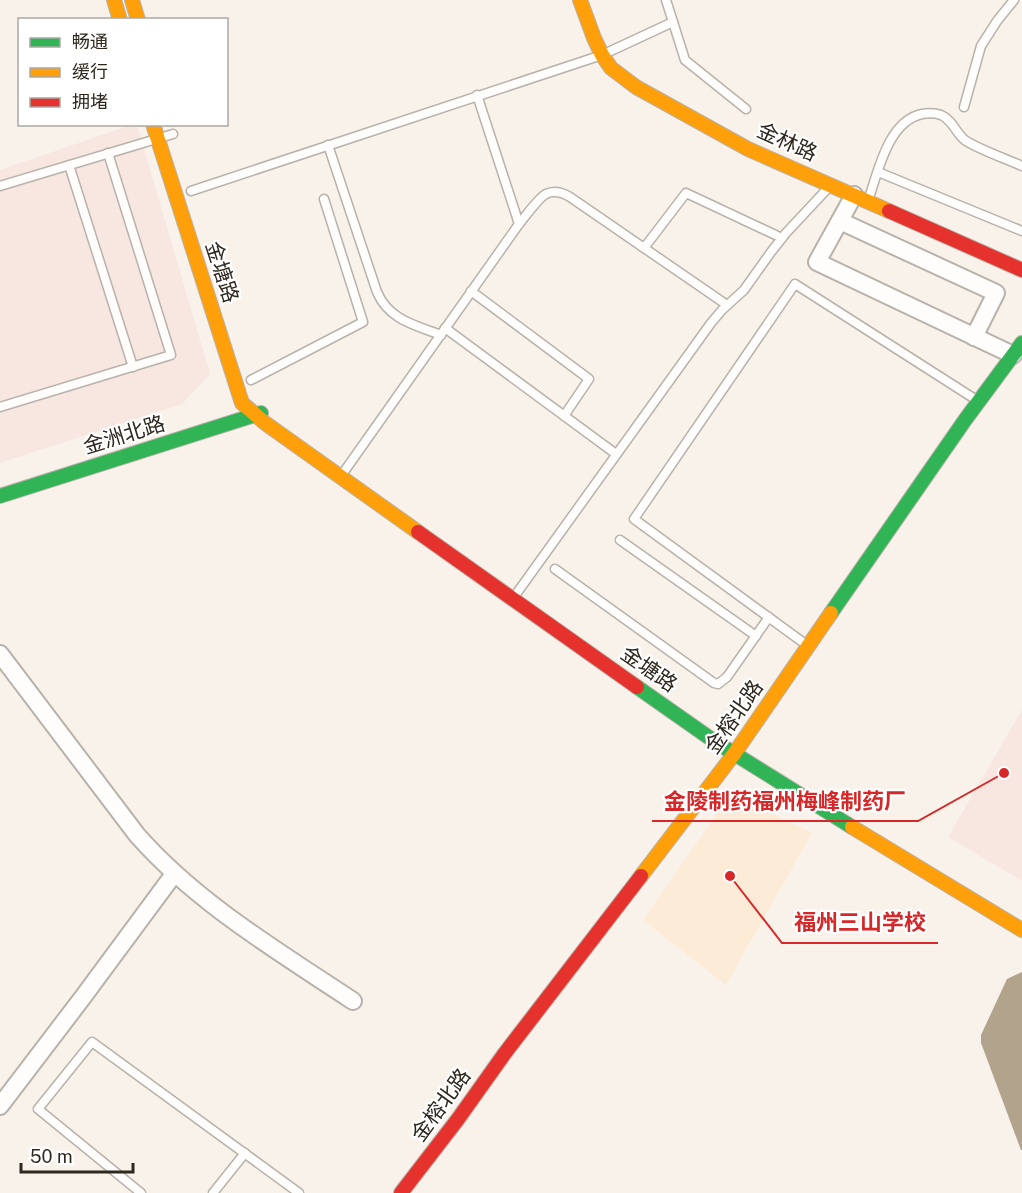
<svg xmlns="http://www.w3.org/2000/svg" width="1022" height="1193" font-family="'Public Sans','Noto Sans SC',sans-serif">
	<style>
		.built { fill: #fcebd7 }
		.industrial { fill: #f8e6e1 }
		.building { fill: #b2a48c }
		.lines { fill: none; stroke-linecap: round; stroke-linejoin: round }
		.lane-casing { stroke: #b8b2aa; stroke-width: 11 }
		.street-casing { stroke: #b8b2aa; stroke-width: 20 }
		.fast-casing { stroke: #b8b2aa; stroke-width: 16 }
		.slow-casing { stroke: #b8b2aa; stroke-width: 16 }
		.jam-casing { stroke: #b8b2aa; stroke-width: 16 }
		.lane { stroke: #fefdfc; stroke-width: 8 }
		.street { stroke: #fefdfc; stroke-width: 16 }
		.fast { stroke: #30b455; stroke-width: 14 }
		.slow { stroke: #ff9f0a; stroke-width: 14 }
		.jam { stroke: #e5322d; stroke-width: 14 }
		.labels { text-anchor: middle; stroke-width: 4.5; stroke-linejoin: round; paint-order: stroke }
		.street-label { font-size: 21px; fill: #2e271d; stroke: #fff }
		.leader { fill: none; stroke: #d62828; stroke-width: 2 }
		.callout-dot { fill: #d62828; stroke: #fff; stroke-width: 2 }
		.callout-label { font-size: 22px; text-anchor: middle; font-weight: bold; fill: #d62828; stroke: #fff; stroke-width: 4.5; stroke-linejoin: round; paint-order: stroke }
	</style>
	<rect width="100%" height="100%" fill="#f9f2ea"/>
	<polygon class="built" points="741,800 749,802 812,833 726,985 643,920 720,809 726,804"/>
	<g class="industrial">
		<polygon points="131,125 137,125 210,374 182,404 0,463 0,170"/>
		<polygon points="1022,710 1022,881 948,837"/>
	</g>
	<polygon class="building" points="1022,972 1022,1150 1021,1150 981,1043 981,1035 1007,979"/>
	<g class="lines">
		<defs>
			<g id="lane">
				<polyline points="673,22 685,60 746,109"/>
				<polyline points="477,95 519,224"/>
				<polyline points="964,107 981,46 997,21 1014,0"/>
				<path d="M328,145L377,292C389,320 415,325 441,335"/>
				<polyline points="69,165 133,367"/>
				<polyline points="878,172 1022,231"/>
				<polyline points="0,186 173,134"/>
				<polyline points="191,191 602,55 673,22 666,0"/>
				<path d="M868,201C878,172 888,121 922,114C928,113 935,113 941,115C953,120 956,134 966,141C983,151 1004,158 1022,166"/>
				<polyline points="644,248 686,193 782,238"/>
				<polyline points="471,291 589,379 564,416"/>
				<polyline points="445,328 616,454"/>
				<polyline points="251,380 363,322 324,199"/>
				<polyline points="0,407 171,355 108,153"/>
				<path d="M341,476L519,224C525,217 539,197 546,194C554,190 563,193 570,197L727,305"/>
				<polyline points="620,540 756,636"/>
				<polyline points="555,569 714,683 718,684 727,677 769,617"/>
				<polyline points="514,597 711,323 722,310 744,290 771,252 786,233 829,187"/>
				<polyline points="808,646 634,519 795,284 978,401"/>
				<polyline points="141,1193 38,1109 92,1042 299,1193"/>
				<polyline points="213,1193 245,1153"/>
			</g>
			<g id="street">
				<polyline points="854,195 817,262 1013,355"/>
				<polyline points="840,221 996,293 974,337"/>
				<path d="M0,654L137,835C198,904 278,951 353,1001"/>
				<polyline points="0,1106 83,997 174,874"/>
			</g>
			<g id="fast">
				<polyline points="0,496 261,413"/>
				<polyline points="831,613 965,420 1022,343"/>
				<polyline points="637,687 714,741 852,827"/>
			</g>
			<g id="slow">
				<polyline points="114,0 120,20"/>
				<polyline points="132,0 138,20"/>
				<polyline points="580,0 594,38 602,55 611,68 636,87 748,149 889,211"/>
				<polyline points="153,124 242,403 265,423 418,532"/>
				<polyline points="852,827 1022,930"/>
				<polyline points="641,876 734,754 831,613"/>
			</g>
			<g id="jam">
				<polyline points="889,211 1022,270"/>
				<polyline points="418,532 637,687"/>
				<polyline points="401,1193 458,1119 505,1053 641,876"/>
			</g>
		</defs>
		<use href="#lane" class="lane-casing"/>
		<use href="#street" class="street-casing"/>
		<use href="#fast" class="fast-casing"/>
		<use href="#slow" class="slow-casing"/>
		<use href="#jam" class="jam-casing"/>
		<use href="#lane" class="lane"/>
		<use href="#street" class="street"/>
		<use href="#fast" class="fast"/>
		<use href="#slow" class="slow"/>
		<use href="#jam" class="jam"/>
	</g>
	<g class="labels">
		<g class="street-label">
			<text transform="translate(787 142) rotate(24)" y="7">金林路</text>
			<text transform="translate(222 272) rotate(72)" y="7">金塘路</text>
			<text transform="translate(124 435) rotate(-17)" y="7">金洲北路</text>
			<text transform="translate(649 669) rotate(35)" y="7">金塘路</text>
			<text transform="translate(734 717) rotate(-55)" y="7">金榕北路</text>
			<text transform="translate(441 1105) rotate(-54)" y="7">金榕北路</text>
		</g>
	</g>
	<path class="leader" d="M1004 773L918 821H652M730 876L782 943H938"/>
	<g class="callout-dot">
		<circle cx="1004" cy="773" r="6"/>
		<circle cx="730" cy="876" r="6"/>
	</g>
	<g class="callout-label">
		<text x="785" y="809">金陵制药福州梅峰制药厂</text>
		<text x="860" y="930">福州三山学校</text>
	</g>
	<rect x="18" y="18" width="210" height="108" fill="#ffffff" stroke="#aba9a5" stroke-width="1.5"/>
	<rect x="30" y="38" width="30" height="9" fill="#30b455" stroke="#aba9a5" stroke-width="1.5"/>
	<text x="72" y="48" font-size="18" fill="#2e271d">畅通</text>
	<rect x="30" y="68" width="30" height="9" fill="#ff9f0a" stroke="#aba9a5" stroke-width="1.5"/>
	<text x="72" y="78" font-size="18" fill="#2e271d">缓行</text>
	<rect x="30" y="98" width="30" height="9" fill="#e5322d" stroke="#aba9a5" stroke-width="1.5"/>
	<text x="72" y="108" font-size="18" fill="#2e271d">拥堵</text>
	<path d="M21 1163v9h112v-9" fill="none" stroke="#2e271d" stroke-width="3"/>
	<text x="30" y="1163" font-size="18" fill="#2e271d" stroke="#ffffff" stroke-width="4.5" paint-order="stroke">50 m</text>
</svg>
